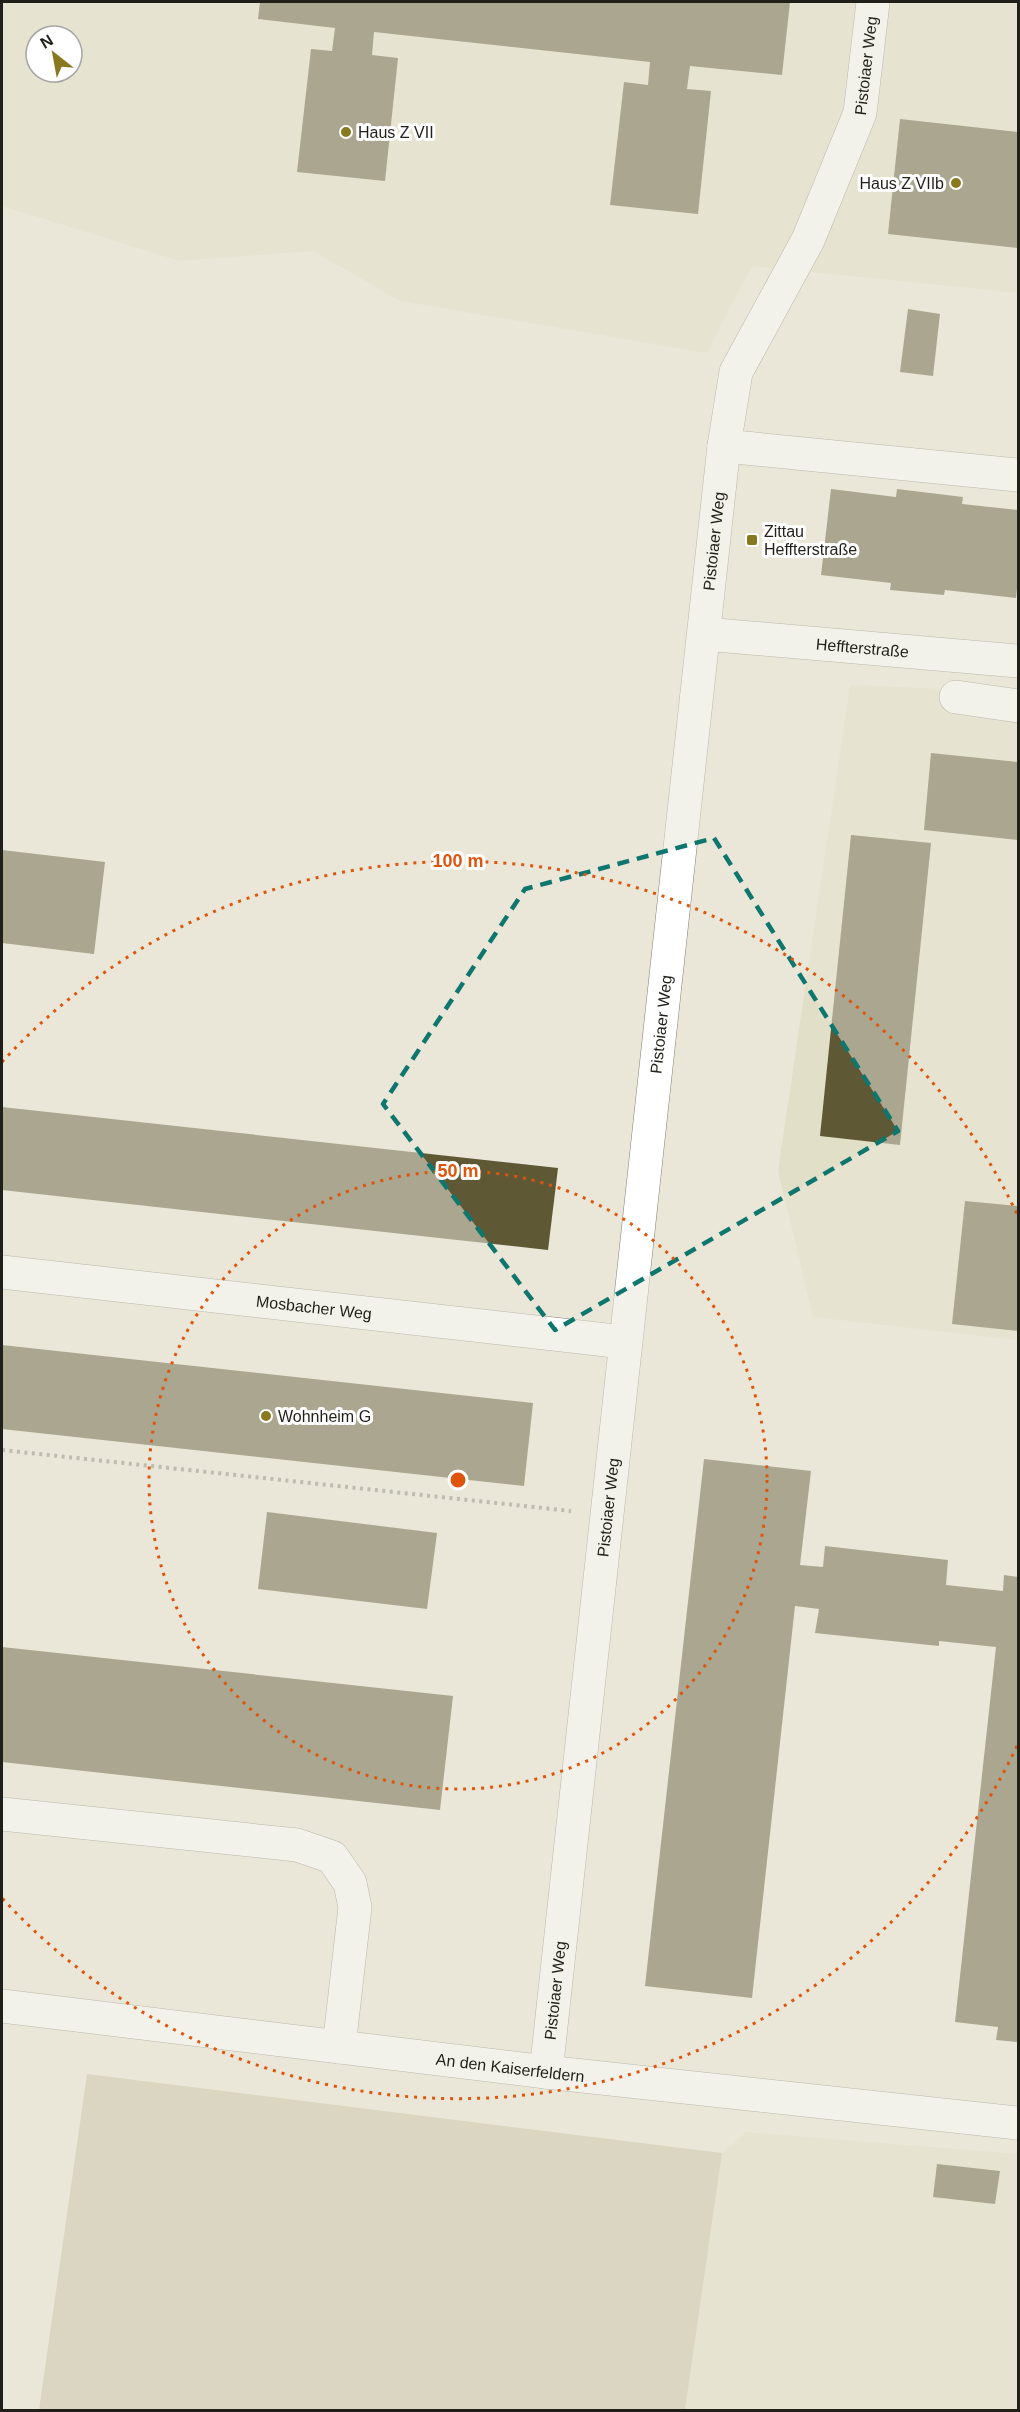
<svg xmlns="http://www.w3.org/2000/svg" width="1020" height="2412" font-family="Helvetica,sans-serif">
	<style>
		.built { fill: #e2dfc8; fill-rule: evenodd }
		.green { fill: #c8c2a5 }
		.building { fill: #5e5835 }
		.lines { fill: none; stroke-linecap: round; stroke-linejoin: round }
		.minor-casing { stroke: #827f72; stroke-width: 34 }
		.path { stroke: #89877d; stroke-width: 4; stroke-dasharray: 3 4.5; stroke-linecap: butt }
		.minor { stroke: #fff; stroke-width: 33 }
		.marked { fill: none; stroke: #0f766e; stroke-width: 4.5; stroke-dasharray: 12 8; stroke-linejoin: round }
		.ring { fill: none; stroke: #de560d; stroke-width: 3; stroke-dasharray: 3 6 }
		.poi-dot { fill: #88791e; stroke: #fff; stroke-width: 2 }
		.labels { text-anchor: middle; stroke-width: 6; stroke-linejoin: round; paint-order: stroke }
		.street-label { font-size: 16px; fill: #201f1a; stroke: #fff }
		.poi-label { font-size: 16px; fill: #201f1a; stroke: #fff; text-anchor: start }
		.centre { fill: #de560d; stroke: #fff; stroke-width: 3 }
		.ring-label { font-size: 18px; text-anchor: middle; font-weight: bold; fill: #de560d; stroke: #fff; stroke-width: 6; stroke-linejoin: round; paint-order: stroke }
	</style>
	<rect width="100%" height="100%" fill="#eae7d8"/>
	<g class="built">
		<path d="M2,2H1018V293L752,266L707,353L400,301L313,251L179,261L2,206ZM36,36H72V72H36Z"/>
		<polygon points="850,685 1018,692 1018,1340 813,1317 778,1171"/>
		<polygon points="746,2132 1018,2154 1018,2410 685,2410 722,2153"/>
	</g>
	<polygon class="green" points="87,2074 722,2153 685,2410 39,2410"/>
	<g class="building">
		<polygon points="260,2 790,2 782,75 690,66 687,89 711,91 698,214 610,205 624,82 648,85 650,62 374,32 372,55 398,58 385,181 297,172 311,49 332,51 335,28 258,19"/>
		<polygon points="900,119 1018,132 1018,248 888,234"/>
		<polygon points="908,309 940,314 933,376 900,372"/>
		<polygon points="831,489 896,497 897,489 963,497 962,504 1018,510 1018,579 1016,598 945,590 944,595 890,590 891,583 821,575"/>
		<polygon points="931,753 1018,762 1018,840 924,830"/>
		<polygon points="851,835 931,843 900,1145 820,1136"/>
		<polygon points="2,850 105,862 94,954 2,943"/>
		<polygon points="2,1107 558,1168 548,1250 2,1190"/>
		<polygon points="965,1201 1018,1206 1018,1331 952,1324"/>
		<polygon points="2,1345 533,1403 524,1486 2,1429"/>
		<polygon points="704,1459 811,1471 800,1565 823,1567 825,1546 948,1560 946,1585 1003,1591 1004,1575 1018,1577 1017,2042 996,2040 998,2027 955,2022 996,1647 939,1641 939,1646 815,1633 819,1609 795,1606 752,1998 645,1986"/>
		<polygon points="267,1512 437,1533 427,1609 258,1589"/>
		<polygon points="2,1647 453,1696 440,1810 2,1762"/>
		<polygon points="937,2164 1000,2171 995,2204 933,2197"/>
	</g>
	<g class="lines">
		<defs>
			<g id="minor">
				<polyline points="724,446 1018,475"/>
				<path id="s1" d="M705,634L1018,661"/>
				<polyline points="956,697 1018,706"/>
				<path id="s2" d="M2,1272L624,1342"/>
				<polyline points="2,1814 297,1845 332,1857 350,1883 355,1907 339,2047"/>
				<path id="s3" d="M2,2006L546,2072L1018,2123"/>
				<path id="s4" d="M546,2072L724,446L736,372L808,240L860,113L873,2"/>
			</g>
		</defs>
		<use href="#minor" class="minor-casing"/>
		<polyline class="path" points="2,1450 571,1511"/>
		<use href="#minor" class="minor"/>
	</g>
	<path d="M0 0H1020V2412H0ZM714,838L898,1131L555,1330L383,1104L525,889Z" fill="#eae7d8" fill-opacity=".55" fill-rule="evenodd"/>
	<path class="marked" d="M714,838L898,1131L555,1330L383,1104L525,889Z"/>
	<g class="ring">
		<circle cx="458" cy="1480" r="309"/>
		<path d="M1017 1746A619 619 0 0 1 2 1898M2 1062A619 619 0 0 1 1017 1214"/>
	</g>
	<g class="poi-dot">
		<circle cx="346" cy="132" r="6"/>
		<circle cx="956" cy="183" r="6"/>
		<rect x="746" y="534" width="12" height="12" rx="3"/>
		<circle cx="266" cy="1416" r="6"/>
	</g>
	<g class="labels">
		<g class="street-label">
			<text dy="6" stroke="none"><textPath href="#s4" startOffset="2046">Pistoiaer Weg</textPath></text>
			<text dy="6" stroke="none"><textPath href="#s4" startOffset="1540">Pistoiaer Weg</textPath></text>
			<text dy="6" stroke="none"><textPath href="#s1" startOffset="158">Heffterstraße</textPath></text>
			<text dy="6" stroke="none"><textPath href="#s4" startOffset="1054">Pistoiaer Weg</textPath></text>
			<text dy="6" stroke="none"><textPath href="#s2" startOffset="314">Mosbacher Weg</textPath></text>
			<text dy="6" stroke="none"><textPath href="#s4" startOffset="568">Pistoiaer Weg</textPath></text>
			<text dy="6" stroke="none"><textPath href="#s4" startOffset="82">Pistoiaer Weg</textPath></text>
			<text dy="6" stroke="none"><textPath href="#s3" startOffset="512">An den Kaiserfeldern</textPath></text>
		</g>
		<g class="poi-label">
			<text x="358" y="138">Haus Z VII</text>
			<text x="944" y="189" text-anchor="end">Haus Z VIIb</text>
			<text x="764" y="537">Zittau<tspan x="764" dy="18">Heffterstraße</tspan></text>
			<text x="278" y="1422">Wohnheim G</text>
		</g>
	</g>
	<circle cx="458" cy="1480" r="9" class="centre"/>
	<g class="ring-label">
		<text x="458" y="867">100 m</text>
		<text x="458" y="1177">50 m</text>
	</g>
	<rect width="1020" height="2412" fill="none" stroke="#201f1a" stroke-width="6"/>
	<g transform="translate(54 54) rotate(329)"><circle r="28" fill="#ffffff" stroke="#a6a5a3" stroke-width="1.5"/>
	<path d="M0-4.5L10 22L0 15L-10 22Z" fill="#88791e"/>
	<text y="-9" font-size="16" font-weight="bold" text-anchor="middle" fill="#201f1a">N</text>
	</g>
</svg>
